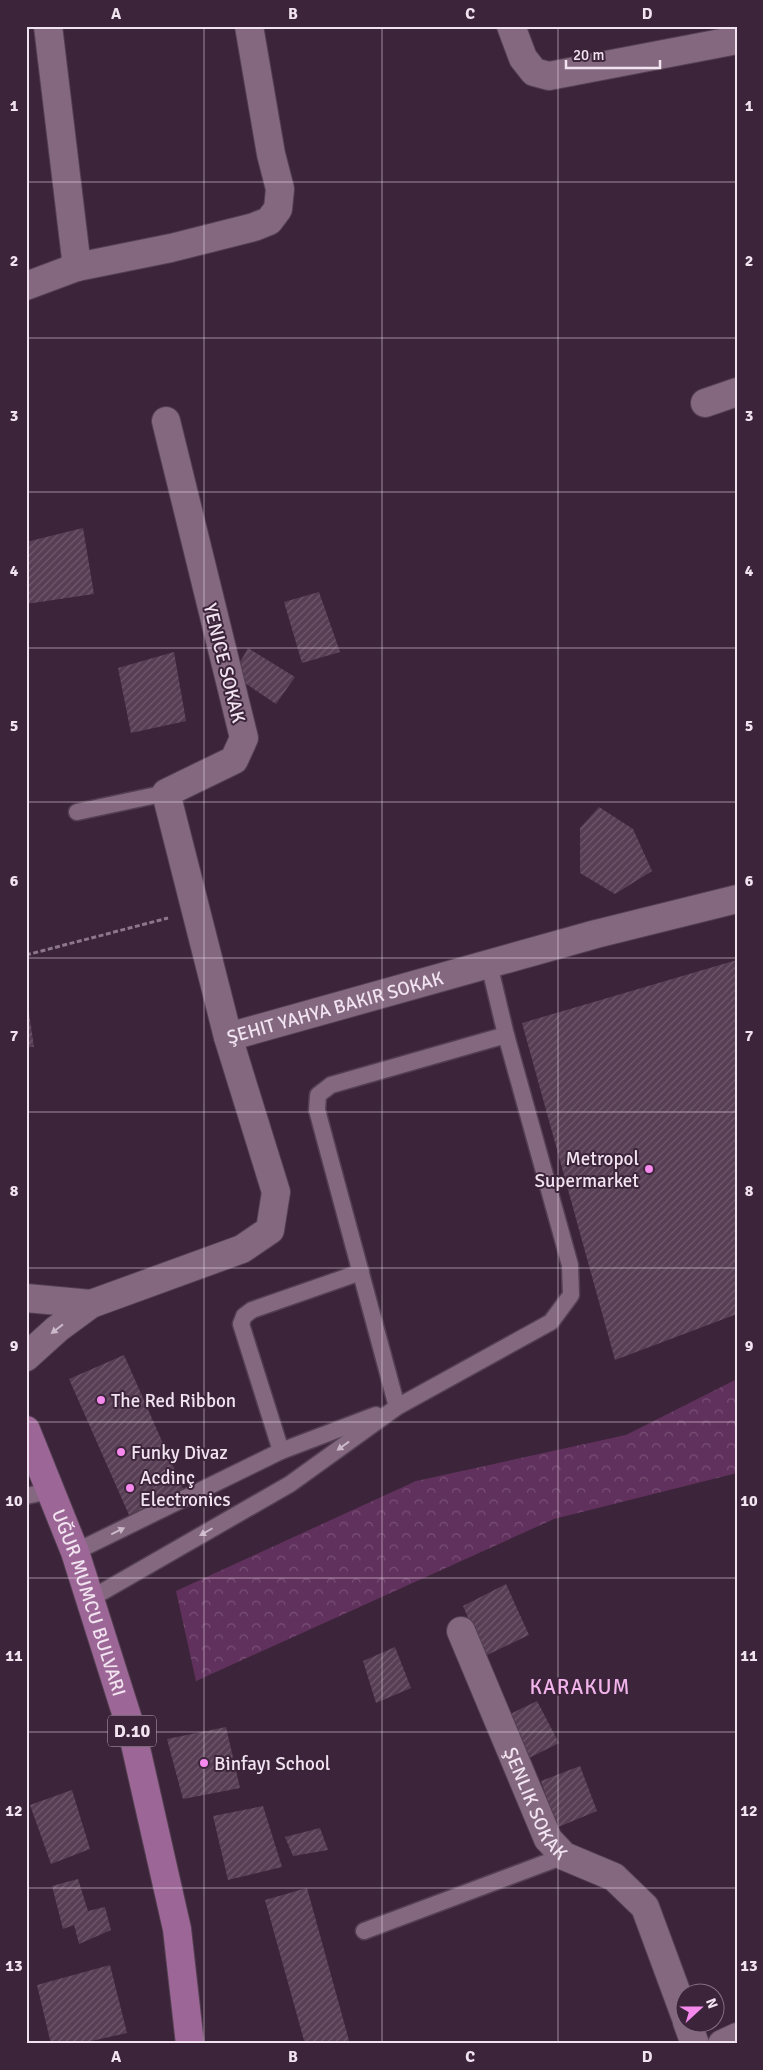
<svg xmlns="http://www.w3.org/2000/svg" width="763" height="2070" font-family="Signika,sans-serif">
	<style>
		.forest { fill: url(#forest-crowns) }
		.building { fill: url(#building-hatch) }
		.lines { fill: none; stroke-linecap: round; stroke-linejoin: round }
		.lane-casing { stroke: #544052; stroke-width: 19 }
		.street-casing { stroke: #544052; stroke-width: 30 }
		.primary-casing { stroke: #544052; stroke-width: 30 }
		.path { stroke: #8c788a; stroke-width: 3; stroke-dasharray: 5 2.5; stroke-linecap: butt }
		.lane { stroke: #836880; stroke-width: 16 }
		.street { stroke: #836880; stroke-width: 28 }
		.primary { stroke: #9c6796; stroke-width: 28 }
		.oneway { fill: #cbb8c9 }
		.grid { fill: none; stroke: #f2e3f0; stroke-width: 1; stroke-opacity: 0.55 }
		.poi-dot { fill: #f689ed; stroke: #3c243a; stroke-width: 2 }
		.labels { text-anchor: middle; stroke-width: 4; stroke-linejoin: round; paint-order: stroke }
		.shield { fill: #3c243a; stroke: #bbaab9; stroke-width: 1 }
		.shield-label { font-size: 18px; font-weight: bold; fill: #f2e3f0 }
		.street-label { font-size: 19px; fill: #f2e3f0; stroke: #3c243a }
		.poi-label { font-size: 19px; fill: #f2e3f0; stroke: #3c243a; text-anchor: start }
		.quarter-label { font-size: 21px; letter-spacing: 1px; fill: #f2b4eb; stroke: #3c243a }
		.neatline { fill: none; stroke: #f2e3f0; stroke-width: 2 }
		.grid-label { font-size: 16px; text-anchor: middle; font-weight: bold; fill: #f2e3f0 }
	</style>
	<defs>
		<pattern id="forest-crowns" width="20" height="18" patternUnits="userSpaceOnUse" patternTransform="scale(1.25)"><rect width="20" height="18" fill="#61315d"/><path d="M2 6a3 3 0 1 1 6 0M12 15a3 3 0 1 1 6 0" fill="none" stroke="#784f75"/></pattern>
		<pattern id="building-hatch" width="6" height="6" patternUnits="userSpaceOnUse" patternTransform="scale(1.25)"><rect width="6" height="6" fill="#573e54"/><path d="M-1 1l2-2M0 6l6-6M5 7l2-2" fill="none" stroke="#705a6d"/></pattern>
	</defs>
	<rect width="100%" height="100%" fill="#3c243a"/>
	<polygon class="forest" points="737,1379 737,1473 554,1519 196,1681 176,1591 416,1481 626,1435"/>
	<g class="building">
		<polygon points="83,528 94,594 26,604 26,542"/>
		<polygon points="319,592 340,652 302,663 284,602"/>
		<polygon points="248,648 295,677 276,704 233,675"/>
		<polygon points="174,652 186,721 131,733 118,668"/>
		<polygon points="599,807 633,829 652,871 615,894 580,873 580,828"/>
		<polygon points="737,960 737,1314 615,1360 522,1023"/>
		<polygon points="26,999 27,999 34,1047 26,1047"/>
		<polygon points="124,1355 184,1491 129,1515 69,1379"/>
		<polygon points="506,1584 529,1635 485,1656 463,1606"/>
		<polygon points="395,1647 411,1688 376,1703 363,1661"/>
		<polygon points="537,1701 559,1743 527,1759 508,1715"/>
		<polygon points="226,1727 240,1788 183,1799 167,1739"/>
		<polygon points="580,1766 597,1811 556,1828 541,1781"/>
		<polygon points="72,1790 90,1849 51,1864 30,1805"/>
		<polygon points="263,1806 282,1867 228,1880 213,1816"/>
		<polygon points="320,1828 328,1850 293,1856 285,1837"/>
		<polygon points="78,1879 88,1911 105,1907 111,1930 79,1944 74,1925 63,1929 52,1886"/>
		<polygon points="307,1888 350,2044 305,2044 265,1900"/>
		<polygon points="110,1965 127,2033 78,2044 51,2044 37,1985"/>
	</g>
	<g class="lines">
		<defs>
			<g id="lane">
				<polyline points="77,812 166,793"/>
				<polyline points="489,964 506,1035"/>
				<polyline points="281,1451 241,1324 244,1316 252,1310 361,1272"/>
				<polyline points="26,1496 50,1491"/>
				<polyline points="75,1552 281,1451 376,1415"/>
				<polyline points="90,1599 290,1484 397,1407 551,1322 571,1295 570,1265 506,1035 331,1085 318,1095 317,1110 397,1407"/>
				<polyline points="364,1931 564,1856"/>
			</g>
			<g id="street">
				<polyline points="48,26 77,267"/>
				<polyline points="511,26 523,58 534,72 549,76 737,40"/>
				<polyline points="26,286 77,267 171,248 254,227 269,221 278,209 280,189 271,154 249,26"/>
				<polyline points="705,403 737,392"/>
				<path id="s1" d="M228,1037L596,934L737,899"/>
				<polyline points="26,1298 91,1304"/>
				<polyline points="26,1357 57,1329 91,1304 242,1249 270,1230 276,1192 228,1037 166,793 234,760 244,738 166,421"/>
				<path id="s2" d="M461,1631L548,1839L564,1856L614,1877L645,1907L686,2018"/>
				<polyline points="687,2022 695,2044"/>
				<polyline points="722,2044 737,2037"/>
			</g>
			<g id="primary">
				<path id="s3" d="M26,1430L75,1552L133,1735L177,1929L190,2044"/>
			</g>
		</defs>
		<use href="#lane" class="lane-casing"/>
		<use href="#street" class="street-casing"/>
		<use href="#primary" class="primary-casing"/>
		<polyline class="path" points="26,955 168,918"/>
		<use href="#lane" class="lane"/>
		<use href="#street" class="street"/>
		<use href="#primary" class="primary"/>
	</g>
	<defs><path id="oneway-solid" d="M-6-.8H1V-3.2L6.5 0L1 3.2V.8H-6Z" transform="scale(1.25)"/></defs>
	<g class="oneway">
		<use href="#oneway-solid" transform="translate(57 1329) rotate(142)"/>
		<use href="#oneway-solid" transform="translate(343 1446) rotate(144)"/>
		<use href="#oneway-solid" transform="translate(118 1531) rotate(-26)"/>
		<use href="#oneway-solid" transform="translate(206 1532) rotate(150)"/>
	</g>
	<path class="grid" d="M204,26V2044M382,26V2044M558,26V2044M26,182H737M26,338H737M26,492H737M26,648H737M26,802H737M26,958H737M26,1112H737M26,1268H737M26,1422H737M26,1578H737M26,1732H737M26,1888H737"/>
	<g class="poi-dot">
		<circle cx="649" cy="1169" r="5"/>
		<circle cx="101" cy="1400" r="5"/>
		<circle cx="121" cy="1452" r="5"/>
		<circle cx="130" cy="1488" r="5"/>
		<circle cx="204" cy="1763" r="5"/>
	</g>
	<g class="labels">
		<rect class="shield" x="108" y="1715.5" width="48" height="31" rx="4"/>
		<g class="shield-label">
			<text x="132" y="1737">D.10</text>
		</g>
		<g class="street-label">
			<text transform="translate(225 663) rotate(76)" y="7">YENICE SOKAK</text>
			<text dy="7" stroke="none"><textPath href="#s1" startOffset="111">ŞEHIT YAHYA BAKIR SOKAK</textPath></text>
			<text dy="7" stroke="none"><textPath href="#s3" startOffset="184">UĞUR MUMCU BULVARI</textPath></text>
			<text dy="7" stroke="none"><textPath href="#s2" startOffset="188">ŞENLIK SOKAK</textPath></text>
		</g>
		<g class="poi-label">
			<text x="639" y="1165" text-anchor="end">Metropol<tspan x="639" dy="22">Supermarket</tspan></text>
			<text x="111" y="1407">The Red Ribbon</text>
			<text x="131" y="1459">Funky Divaz</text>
			<text x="140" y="1484">Acdinç<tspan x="140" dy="22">Electronics</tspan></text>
			<text x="214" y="1770">Binfayı School</text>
		</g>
		<g class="quarter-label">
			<text x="580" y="1694">KARAKUM</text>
		</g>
	</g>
	<rect width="763" height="2070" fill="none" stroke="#3c243a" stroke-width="55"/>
	<g transform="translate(700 2008) rotate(69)"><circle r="24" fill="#3c243a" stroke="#857083"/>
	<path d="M0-4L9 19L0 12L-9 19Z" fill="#f689ed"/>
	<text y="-8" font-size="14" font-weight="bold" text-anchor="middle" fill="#f2e3f0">N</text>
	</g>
	<path d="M566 60v8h94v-8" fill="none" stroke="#f2e3f0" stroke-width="2.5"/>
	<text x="573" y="60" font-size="15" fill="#f2e3f0" stroke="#3c243a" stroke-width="4" paint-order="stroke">20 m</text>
	<rect x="28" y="28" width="708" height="2014" class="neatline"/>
	<g class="grid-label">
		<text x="116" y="19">A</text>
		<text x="293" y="19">B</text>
		<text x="470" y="19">C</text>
		<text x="647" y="19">D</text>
		<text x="14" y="111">1</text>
		<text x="749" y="111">1</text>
		<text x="14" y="266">2</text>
		<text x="749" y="266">2</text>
		<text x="14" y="421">3</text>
		<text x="749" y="421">3</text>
		<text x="14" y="576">4</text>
		<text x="749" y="576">4</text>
		<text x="14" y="731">5</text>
		<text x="749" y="731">5</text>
		<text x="14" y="886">6</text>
		<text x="749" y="886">6</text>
		<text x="14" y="1041">7</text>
		<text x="749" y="1041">7</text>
		<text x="14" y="1196">8</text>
		<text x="749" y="1196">8</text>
		<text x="14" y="1351">9</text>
		<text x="749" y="1351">9</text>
		<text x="14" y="1506">10</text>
		<text x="749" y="1506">10</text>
		<text x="14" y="1661">11</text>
		<text x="749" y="1661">11</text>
		<text x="14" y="1816">12</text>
		<text x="749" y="1816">12</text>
		<text x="14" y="1971">13</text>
		<text x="749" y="1971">13</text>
		<text x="116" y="2062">A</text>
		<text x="293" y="2062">B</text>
		<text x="470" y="2062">C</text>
		<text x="647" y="2062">D</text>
	</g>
</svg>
